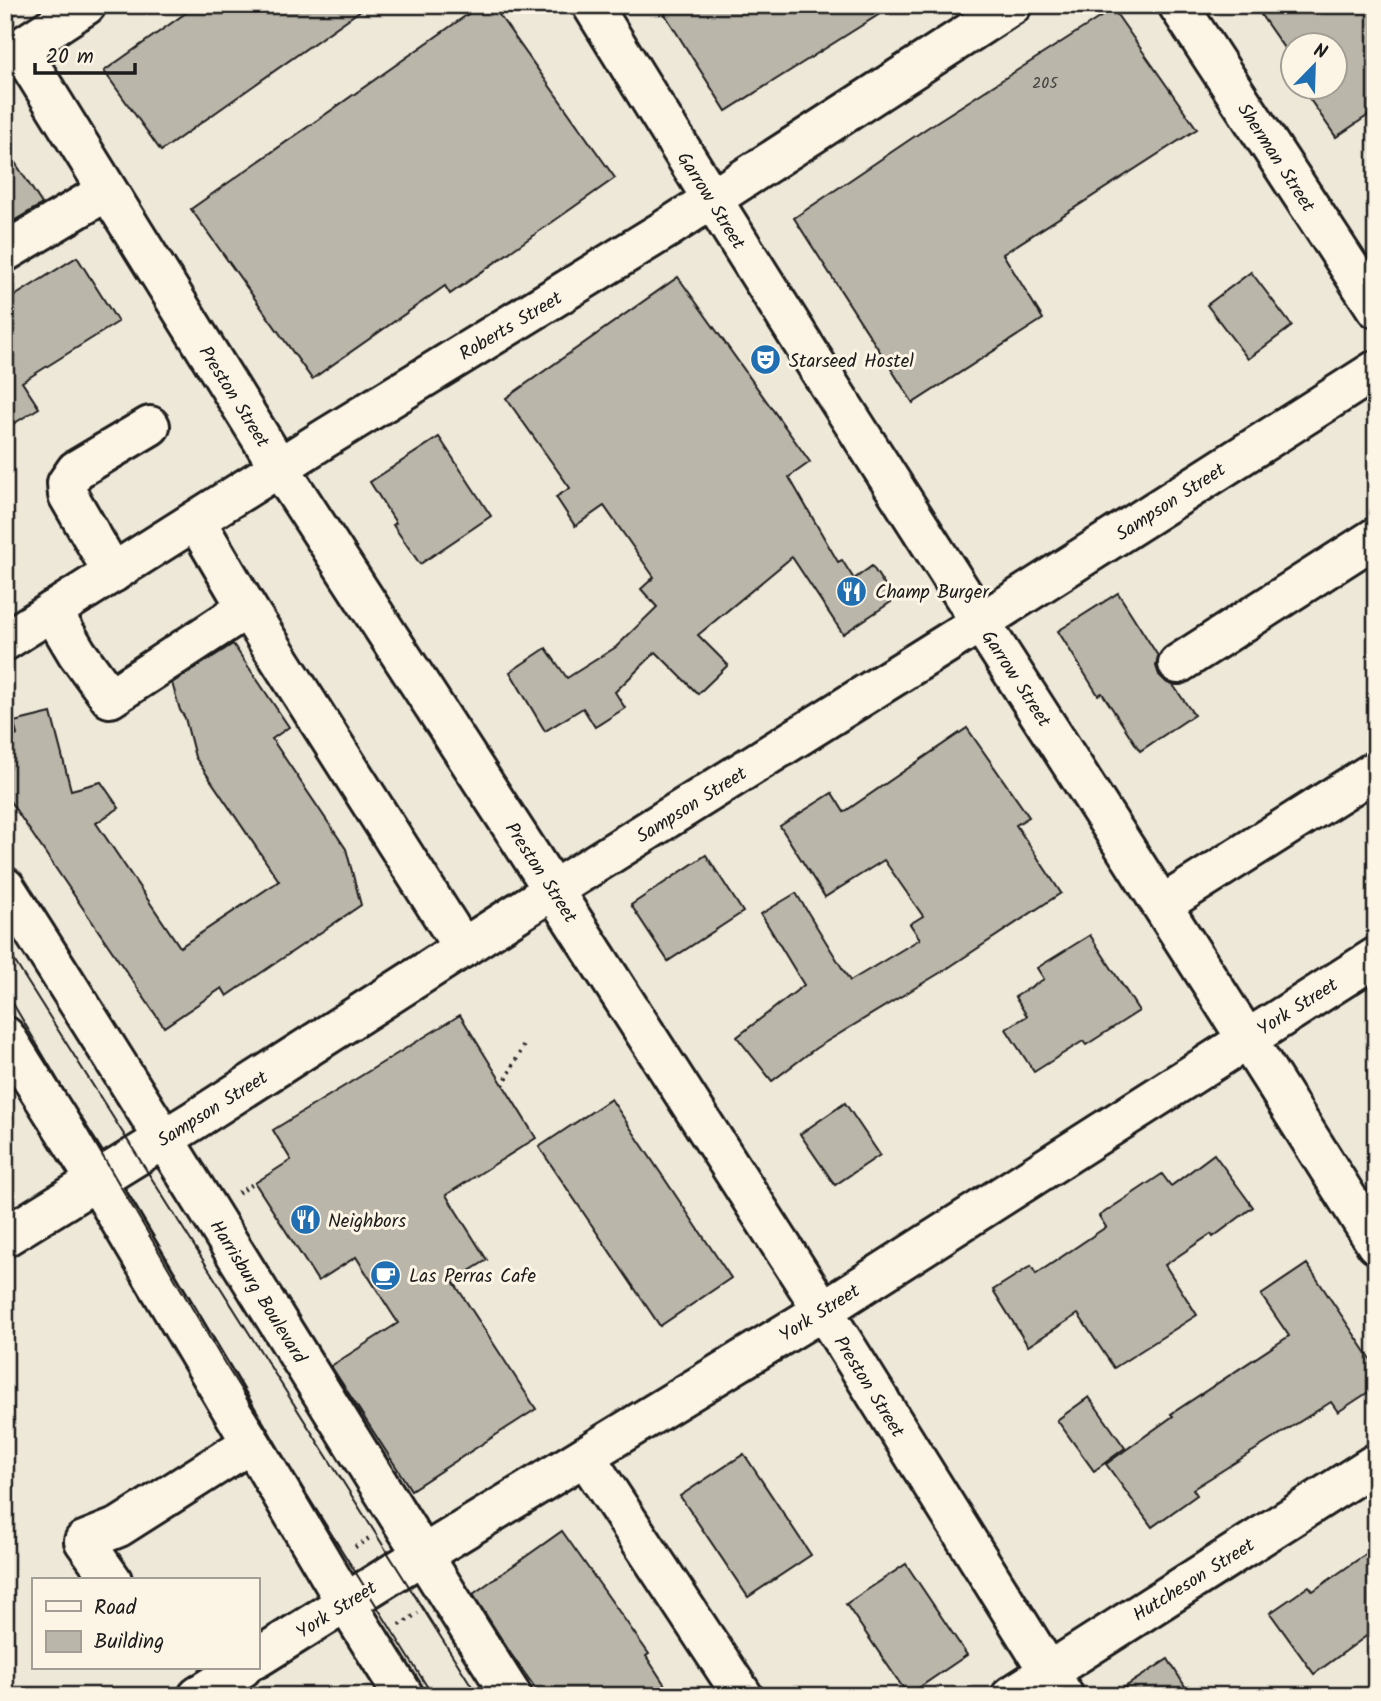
<svg xmlns="http://www.w3.org/2000/svg" width="1381" height="1701" font-family="Kalam,sans-serif">
	<style>
		.building { fill: #bab6aa; stroke: #1c1c1c; stroke-width: 2 }
		.lines { fill: none; stroke-linecap: round; stroke-linejoin: round }
		.minor-casing { stroke: #1c1c1c; stroke-width: 44 }
		.major-casing { stroke: #1c1c1c; stroke-width: 44 }
		.path { stroke: #1c1c1c; stroke-width: 4.5; stroke-dasharray: 2 5; stroke-linecap: butt }
		.minor { stroke: #fcf5e5; stroke-width: 38 }
		.major { stroke: #fcf5e5; stroke-width: 38 }
		.tram { stroke: #1c1c1c; stroke-width: 2 }
		.labels { text-anchor: middle; stroke-width: 6; stroke-linejoin: round; paint-order: stroke }
		.number-label { font-size: 16px; fill: #444240 }
		.street-label { font-size: 19px; fill: #1c1c1c; stroke: #fcf5e5 }
		.poi-label { font-size: 19px; fill: #1c1c1c; stroke: #fcf5e5; text-anchor: start }
	</style>
	<rect width="100%" height="100%" fill="#eee8d9"/>
	<filter id="ink" filterUnits="userSpaceOnUse"><feTurbulence type="fractalNoise" baseFrequency=".0143" numOctaves="2"/><feDisplacementMap in="SourceGraphic" scale="14" xChannelSelector="R" yChannelSelector="G"/><feConvolveMatrix kernelMatrix="1 2 1 2 8 2 1 2 1" color-interpolation-filters="sRGB"/></filter>
	<g filter="url(#ink)">
		<g class="building">
			<polygon points="197,5 368,5 161,151 104,71"/>
			<polygon points="481,5 492,5 615,178 450,294 445,286 312,379 191,209"/>
			<polygon points="659,5 894,5 726,111"/>
			<polygon points="1254,5 1376,5 1376,110 1336,137 1302,88 1335,88 1335,46 1293,46 1293,61"/>
			<polygon points="1113,9 1197,129 1003,254 1043,319 913,403 794,218 927,128"/>
			<polygon points="5,147 42,204 5,226"/>
			<polygon points="77,257 118,322 22,382 39,408 5,429 5,302"/>
			<polygon points="1251,272 1292,326 1248,359 1207,305"/>
			<polygon points="678,277 810,462 789,477 838,562 842,560 854,579 872,566 894,600 843,634 792,557 698,635 728,665 698,694 656,652 615,692 625,708 595,727 583,708 545,731 510,672 546,648 567,678 616,647 657,607 641,589 654,577 604,506 575,526 556,497 570,488 506,398"/>
			<polygon points="439,437 491,516 420,564 393,525 396,523 370,482"/>
			<polygon points="1118,593 1158,656 1156,666 1159,675 1167,683 1173,685 1194,715 1140,751 1102,693 1098,695 1058,631"/>
			<polygon points="233,644 289,727 272,739 346,849 361,905 227,996 222,988 164,1027 5,794 5,743 17,735 14,722 51,713 71,790 101,782 119,808 96,823 180,947 279,881 195,757 185,718 180,710 172,683"/>
			<polygon points="967,728 1029,817 1016,825 1061,893 948,968 816,1048 772,1081 737,1037 804,985 761,914 796,893 850,981 920,939 910,924 923,916 884,860 825,897 780,826 832,793 844,812"/>
			<polygon points="706,855 743,912 668,961 631,905"/>
			<polygon points="1090,935 1139,1011 1086,1045 1083,1041 1034,1072 1006,1029 1027,1016 1015,997 1044,979 1037,968"/>
			<polygon points="460,1015 536,1138 446,1195 487,1260 453,1281 536,1409 411,1490 331,1366 398,1323 356,1257 318,1281 255,1183 291,1160 273,1130"/>
			<polygon points="611,1099 731,1278 660,1326 539,1147"/>
			<polygon points="845,1103 880,1155 835,1185 800,1134"/>
			<polygon points="1214,1154 1253,1207 1213,1237 1211,1234 1165,1265 1197,1315 1114,1368 1078,1314 1028,1346 993,1290 1031,1266 1036,1274 1106,1227 1099,1216 1162,1174 1171,1186"/>
			<polygon points="1307,1264 1376,1367 1376,1387 1338,1412 1331,1402 1193,1489 1197,1495 1152,1527 1106,1464 1173,1416 1171,1414 1289,1336 1261,1295"/>
			<polygon points="1089,1397 1125,1448 1094,1471 1057,1420"/>
			<polygon points="744,1454 811,1555 748,1597 680,1496"/>
			<polygon points="562,1531 649,1654 646,1656 672,1696 541,1696 511,1654 473,1594"/>
			<polygon points="1376,1547 1376,1629 1314,1674 1270,1613 1309,1586 1313,1591"/>
			<polygon points="906,1564 967,1655 908,1695 846,1604"/>
			<polygon points="1168,1659 1191,1696 1111,1696"/>
		</g>
		<g class="lines">
			<defs>
				<g id="minor">
					<path d="M592,5C847,422 1117,829 1376,1244"/>
					<polyline points="1178,5 1376,308"/>
					<polyline points="20,49 279,467 588,944 847,1348 1064,1696"/>
					<polyline points="5,58 86,5"/>
					<polyline points="5,252 107,191"/>
					<polyline points="196,521 247,608 463,948"/>
					<polyline points="113,573 68,495 67,483 76,470 150,426"/>
					<polyline points="52,611 77,653 110,698 247,608"/>
					<polyline points="5,641 324,439 666,229 1012,5"/>
					<polyline points="1178,664 1376,537"/>
					<polyline points="1162,905 1376,770"/>
					<polyline points="585,1456 743,1696"/>
					<polyline points="112,1580 84,1541 119,1527 251,1443"/>
					<polyline points="1011,1696 1376,1463"/>
				</g>
				<g id="major">
					<path d="M5,887C177,1155 341,1428 512,1696"/>
					<polyline points="5,1036 96,1180 346,1603 404,1696"/>
					<polyline points="5,1237 193,1121 553,890 981,622 1376,370"/>
					<polyline points="257,1658 398,1570 822,1311 1376,957"/>
					<polyline points="198,1696 242,1668"/>
				</g>
			</defs>
			<use href="#minor" class="minor-casing"/>
			<use href="#major" class="major-casing"/>
			<g class="path">
				<polyline points="503,1085 525,1043"/>
				<polyline points="238,1193 255,1183"/>
				<polyline points="355,1547 371,1537"/>
				<polyline points="400,1625 418,1613"/>
			</g>
			<use href="#minor" class="minor"/>
			<use href="#major" class="major"/>
			<g class="tram">
				<polyline points="5,946 478,1696"/>
				<polyline points="5,990 225,1364 433,1696"/>
			</g>
		</g>
	</g>
	<defs>
		<symbol id="theatre-disc" viewBox="-11 -11 22 22"><circle r="9.5" fill="#1f6fb2" stroke="#fcf5e5"/><path d="M-5-5.5Q0-4 5-5.5V0Q5 5 0 6Q-5 5-5 0ZM-3.3-2.5H-1v1.5H-3.3ZM1-2.5H3.3v1.5H1ZM-2.8 1Q0 5.5 2.8 1Z" fill="#fff"/></symbol>
		<symbol id="restaurant-disc" viewBox="-11 -11 22 22"><circle r="9.5" fill="#1f6fb2" stroke="#fcf5e5"/><path d="M-5-6h1v4h1v-4h1v4h1v-4h1v5L-1.5 .5V6h-2V.5L-5-1ZM5-6V6H3V1.5H1.5Q1.5-4 5-6Z" fill="#fff"/></symbol>
		<symbol id="cafe-disc" viewBox="-11 -11 22 22"><circle r="9.5" fill="#1f6fb2" stroke="#fcf5e5"/><path d="M-5.5-4.5H6V0H3Q3 3.5 0 3.5H-2.5Q-5.5 3.5-5.5 0ZM3-3.2v2h1.7v-2ZM-6 4.5H4V6H-6Z" fill="#fff"/></symbol>
	</defs>
	<g fill-rule="evenodd">
		<use href="#theatre-disc" x="748" y="342" width="35" height="35"/>
		<use href="#restaurant-disc" x="834" y="574" width="35" height="35"/>
		<use href="#restaurant-disc" x="288" y="1202" width="35" height="35"/>
		<use href="#cafe-disc" x="368" y="1258" width="35" height="35"/>
	</g>
	<g class="labels">
		<g class="number-label">
			<text x="1045" y="88">205</text>
		</g>
		<g class="street-label">
			<text transform="translate(1277 157) rotate(57)" y="7">Sherman Street</text>
			<text transform="translate(712 200) rotate(58)" y="7">Garrow Street</text>
			<text transform="translate(510 325) rotate(-31)" y="7">Roberts Street</text>
			<text transform="translate(235 396) rotate(58)" y="7">Preston Street</text>
			<text transform="translate(1170 501) rotate(-33)" y="7">Sampson Street</text>
			<text transform="translate(1017 678) rotate(57)" y="7">Garrow Street</text>
			<text transform="translate(691 804) rotate(-32)" y="7">Sampson Street</text>
			<text transform="translate(542 872) rotate(57)" y="7">Preston Street</text>
			<text transform="translate(1297 1006) rotate(-32)" y="7">York Street</text>
			<text transform="translate(212 1108) rotate(-32)" y="7">Sampson Street</text>
			<text transform="translate(259 1291) rotate(58)" y="7">Harrisburg Boulevard</text>
			<text transform="translate(819 1312) rotate(-32)" y="7">York Street</text>
			<text transform="translate(870 1386) rotate(58)" y="7">Preston Street</text>
			<text transform="translate(1193 1579) rotate(-32)" y="7">Hutcheson Street</text>
			<text transform="translate(336 1609) rotate(-32)" y="7">York Street</text>
		</g>
		<g class="poi-label">
			<text x="789" y="367">Starseed Hostel</text>
			<text x="875" y="598">Champ Burger</text>
			<text x="328" y="1227">Neighbors</text>
			<text x="409" y="1282">Las Perras Cafe</text>
		</g>
	</g>
	<rect width="1381" height="1701" fill="none" stroke="#fcf5e5" stroke-width="28"/>
	<rect x="14" y="14" width="1353" height="1673" fill="none" stroke="#1c1c1c" stroke-width="2.5" filter="url(#ink)"/>
	<rect x="32" y="1578" width="228" height="91" fill="#fcf5e5" stroke="#a29e95" stroke-width="2"/>
	<rect x="46" y="1601" width="35" height="10" fill="#fcf5e5" stroke="#a29e95" stroke-width="2"/>
	<text x="94" y="1614" font-size="21" fill="#1c1c1c">Road</text>
	<rect x="46" y="1631" width="35" height="21" fill="#bab6aa" stroke="#a29e95" stroke-width="2"/>
	<text x="94" y="1648" font-size="21" fill="#1c1c1c">Building</text>
	<g transform="translate(1314 66) rotate(23)"><circle r="33" fill="#fcf5e5" stroke="#a29e95" stroke-width="2"/>
	<path d="M0-5L12 26L0 18L-12 26Z" fill="#1f6fb2"/>
	<text y="-10" font-size="19" font-weight="bold" text-anchor="middle" fill="#1c1c1c">N</text>
	</g>
	<path d="M35 63v10h100v-10" fill="none" stroke="#1c1c1c" stroke-width="3.5"/>
	<text x="46" y="63" font-size="21" fill="#1c1c1c" stroke="#fcf5e5" stroke-width="5" paint-order="stroke">20 m</text>
</svg>
